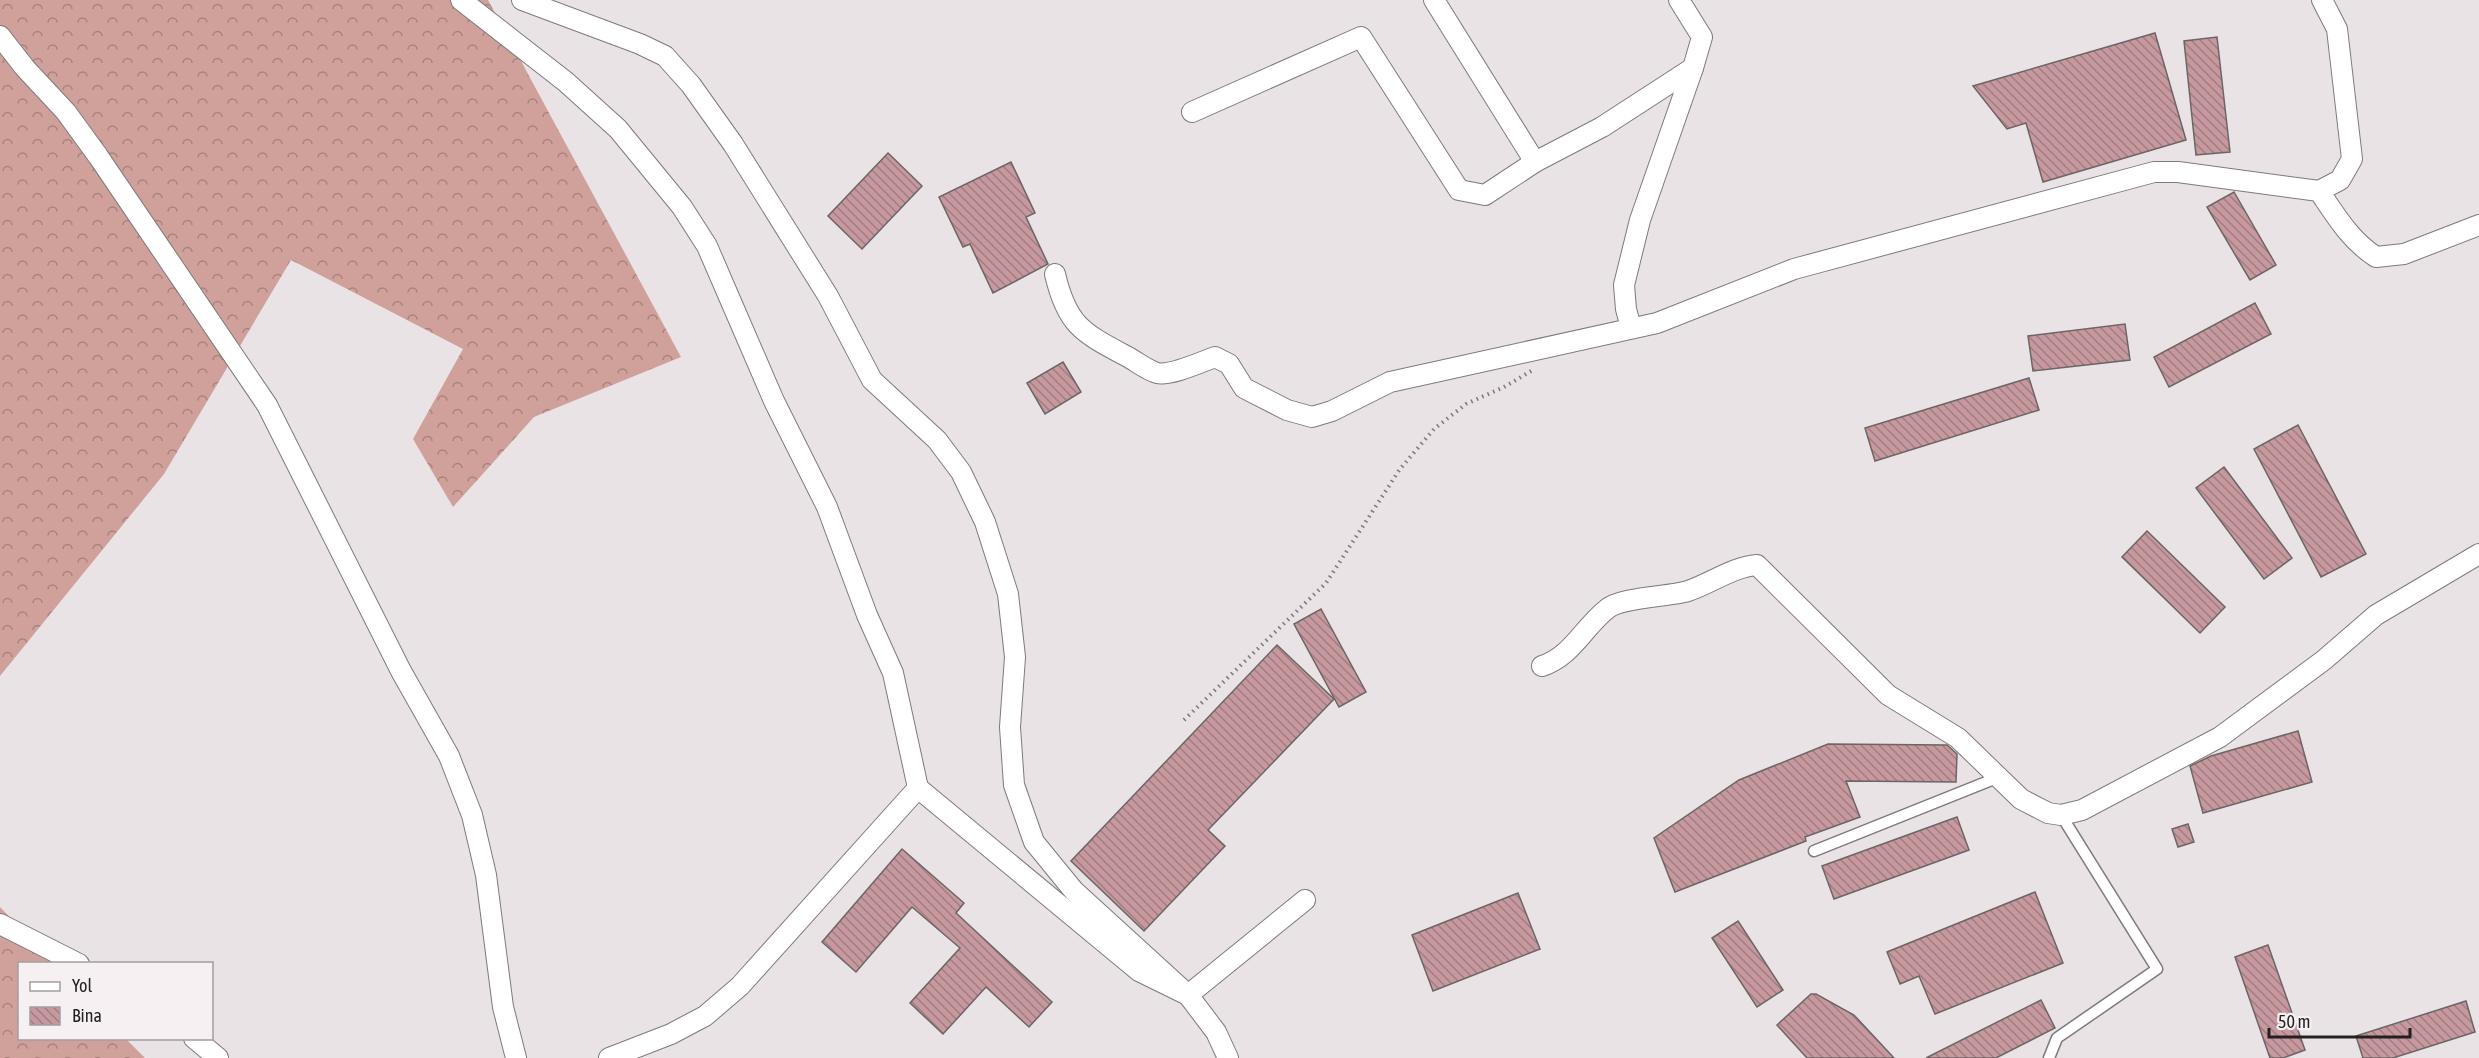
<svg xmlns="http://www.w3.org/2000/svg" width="2479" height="1058" font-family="'Asap Condensed',sans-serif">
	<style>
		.forest { fill: url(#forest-crowns) }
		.building { fill: url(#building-back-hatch); stroke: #6b6565; stroke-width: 1.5 }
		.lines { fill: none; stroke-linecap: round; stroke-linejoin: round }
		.service-casing { stroke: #7f797c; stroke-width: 13 }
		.minor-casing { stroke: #7f797c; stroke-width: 22 }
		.path { stroke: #7c787a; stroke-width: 4; stroke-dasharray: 1.5 4.5; stroke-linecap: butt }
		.service { stroke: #fff; stroke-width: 10 }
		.minor { stroke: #fff; stroke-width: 20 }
	</style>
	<defs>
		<pattern id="forest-crowns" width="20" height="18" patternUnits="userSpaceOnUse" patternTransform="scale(1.5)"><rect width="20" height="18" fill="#d0a19a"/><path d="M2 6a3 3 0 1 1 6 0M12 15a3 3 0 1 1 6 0" fill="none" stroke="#a8837d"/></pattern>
		<pattern id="building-back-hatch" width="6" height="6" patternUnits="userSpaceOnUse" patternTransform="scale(1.5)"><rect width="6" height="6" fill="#c7999f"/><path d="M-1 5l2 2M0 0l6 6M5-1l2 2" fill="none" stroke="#a17c81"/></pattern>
	</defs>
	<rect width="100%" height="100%" fill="#eae3e6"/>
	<g class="forest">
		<polygon points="0,0 488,0 681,357 534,417 453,507 413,439 463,349 291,260 164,474 0,676"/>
		<polygon points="0,907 54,963 20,964 20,1038 126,1039 145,1058 0,1058"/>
	</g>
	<g class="building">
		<polygon points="2155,33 2186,140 2043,182 2026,123 2007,129 1973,86"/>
		<polygon points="2217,37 2230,152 2196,155 2184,41"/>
		<polygon points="888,153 922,186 862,249 828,216"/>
		<polygon points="1011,162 1035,213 1026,217 1048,264 993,293 970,244 963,247 939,197"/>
		<polygon points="2234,192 2276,265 2250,280 2207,207"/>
		<polygon points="2255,303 2271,334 2169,387 2154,357"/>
		<polygon points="2125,324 2130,360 2033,371 2028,336"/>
		<polygon points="1063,362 1081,392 1045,414 1027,383"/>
		<polygon points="2029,378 2039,410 1875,461 1865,428"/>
		<polygon points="2298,425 2366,554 2321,577 2254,449"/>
		<polygon points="2224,467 2292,558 2264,579 2196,488"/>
		<polygon points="2147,531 2225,607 2200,633 2122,557"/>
		<polygon points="1321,609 1366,692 1339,707 1294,624"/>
		<polygon points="1277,645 1334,699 1208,830 1225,846 1144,931 1071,861"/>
		<polygon points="2298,731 2312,782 2203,813 2190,766 2211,756"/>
		<polygon points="1828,744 1947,745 1957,754 1956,782 1846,781 1860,817 1805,837 1806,841 1675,892 1654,838 1739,780"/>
		<polygon points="1957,817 1969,850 1834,899 1822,866"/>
		<polygon points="2188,824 2194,842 2178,847 2172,829"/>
		<polygon points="902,849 964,903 956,913 1052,1002 1029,1027 986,987 943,1034 910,1003 960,948 912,907 856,972 822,942"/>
		<polygon points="2035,892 2063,963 1935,1014 1919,976 1900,984 1887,952"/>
		<polygon points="1518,893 1540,949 1433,991 1412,935"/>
		<polygon points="1738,921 1783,990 1757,1007 1712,938"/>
		<polygon points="2268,945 2305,1050 2283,1058 2270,1058 2235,957"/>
		<polygon points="1811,994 1816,994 1854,1015 1894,1058 1807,1058 1777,1025"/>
		<polygon points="2041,1000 2055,1028 1996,1058 1926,1058"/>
		<polygon points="2466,1001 2475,1032 2393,1058 2363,1058 2356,1036"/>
	</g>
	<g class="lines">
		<defs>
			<g id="service">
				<polyline points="1814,851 1999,777"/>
				<polyline points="2049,1058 2057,1038 2157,969 2061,815"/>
			</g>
			<g id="minor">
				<polyline points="461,0 566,82 618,129 682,207 707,246 774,401 827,507 867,615 893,673 918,788"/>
				<polyline points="522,0 640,44 665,56 691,85 733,144 828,296 872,380 937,440 961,472 985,522 1008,594 1015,657 1010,727 1014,785 1034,842 1074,891 1188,995 1216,1032 1228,1058"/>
				<polyline points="1434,0 1535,162 1602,127 1693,68"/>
				<polyline points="0,36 25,68 66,112 98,156 267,405 401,671 449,756 472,815 486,875 503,1007 516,1058"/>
				<polyline points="1192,112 1361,37 1459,190 1485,195 1535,162"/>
				<polyline points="2319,191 2340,180 2352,159 2337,29 2322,0"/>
				<path d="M1055,274C1067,326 1083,333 1128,357C1137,362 1147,370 1157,373C1171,376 1201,362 1215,357L1229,364L1244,388L1287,410L1312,417L1332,411L1390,382L1657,323L1794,269L2154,172H2178L2319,191C2336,216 2350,240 2376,257L2404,254L2479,225"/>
				<polyline points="1631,328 1626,309 1624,285 1640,220 1693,68 1702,37 1679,0"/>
				<path d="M1542,666C1572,656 1583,628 1607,609C1620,597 1669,597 1688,591C1712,583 1732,567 1757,565L1888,695L1958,738L2021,799L2048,813L2061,815L2082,810L2220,737L2324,660L2376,615L2479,554"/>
				<polyline points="0,924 79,964"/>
				<polyline points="194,1038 218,1058"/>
				<polyline points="609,1058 671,1034 705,1016 740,986 918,788 1139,971 1188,995 1305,900"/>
			</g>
		</defs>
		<use href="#service" class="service-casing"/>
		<use href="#minor" class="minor-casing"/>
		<polyline class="path" points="1184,720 1326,583 1400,469 1434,429 1466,404 1504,387 1533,370"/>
		<use href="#service" class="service"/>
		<use href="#minor" class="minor"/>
	</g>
	<rect x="18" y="962" width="195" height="78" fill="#f7f0f3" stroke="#a29d9f" stroke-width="1.5"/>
	<rect x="30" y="982" width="30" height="9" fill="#ffffff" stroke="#a29d9f" stroke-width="1.5"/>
	<text x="72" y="992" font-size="18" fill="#222021">Yol</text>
	<rect x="30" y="1007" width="30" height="18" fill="url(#building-back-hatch)" stroke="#a29d9f" stroke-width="1.5"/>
	<text x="72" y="1022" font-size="18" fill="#222021">Bina</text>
	<path d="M2269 1028v9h141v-9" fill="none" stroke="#222021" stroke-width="3"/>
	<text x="2278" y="1028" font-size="18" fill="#222021" stroke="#f7f0f3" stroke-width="4.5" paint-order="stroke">50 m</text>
</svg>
